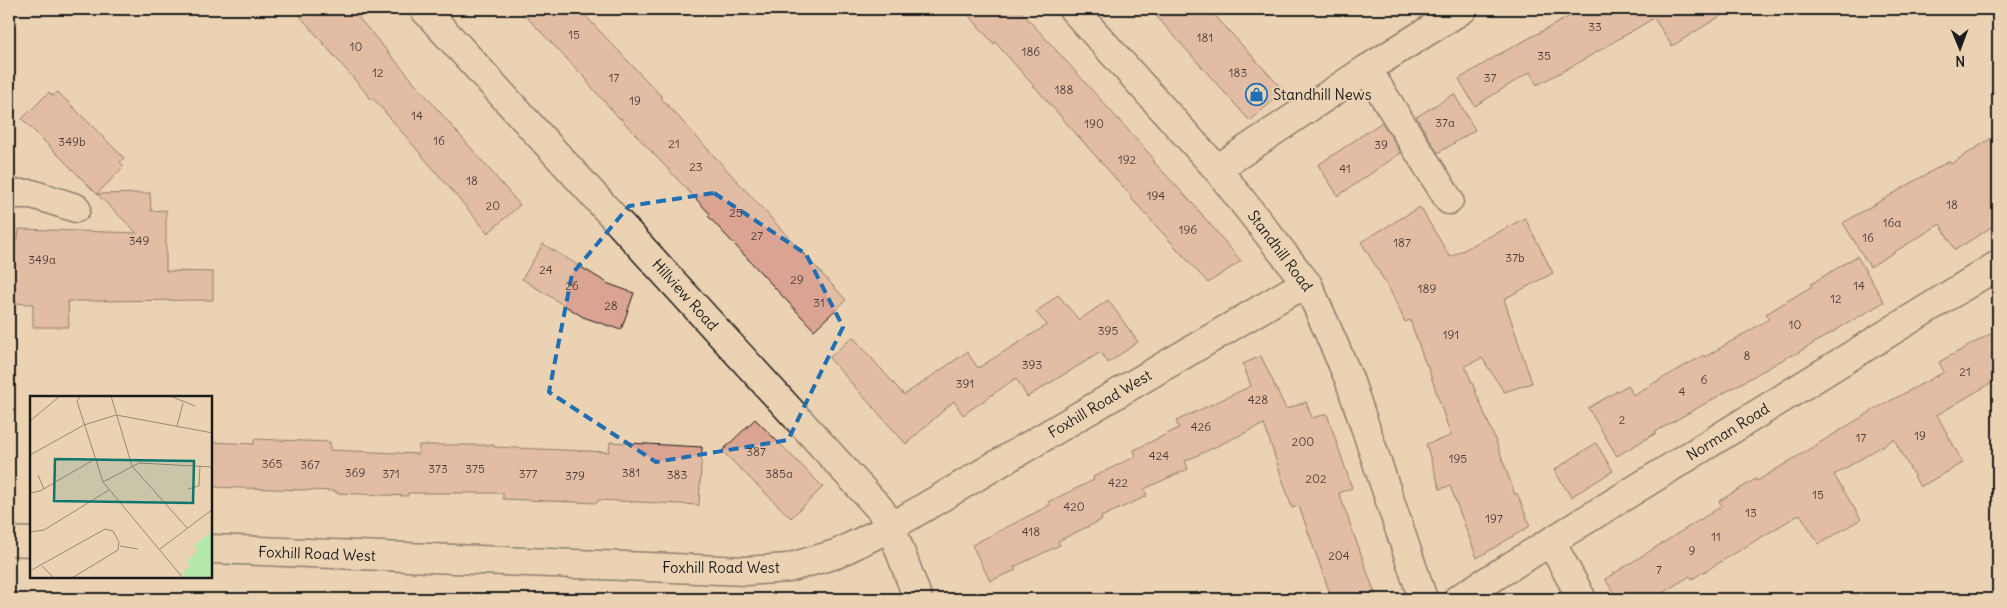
<svg xmlns="http://www.w3.org/2000/svg" width="2007" height="608" font-family="Delius,sans-serif">
	<style>
		.building { fill: #daa392; stroke: #1c1c1c }
		.lines { fill: none; stroke-linecap: round; stroke-linejoin: round }
		.minor-casing { stroke: #1c1c1c; stroke-width: 31 }
		.minor { stroke: #ebd2b3; stroke-width: 28 }
		.marked { fill: none; stroke: #1f6fb2; stroke-width: 4; stroke-dasharray: 10 6; stroke-linejoin: round }
		.labels { text-anchor: middle; stroke-width: 4; stroke-linejoin: round; paint-order: stroke }
		.number-label { font-size: 12px; fill: #4c3e3a }
		.poi-label { font-size: 15px; fill: #1c1c1c; stroke: #ebd2b3; text-anchor: start }
		.street-label { font-size: 15px; fill: #1c1c1c; stroke: #ebd2b3 }
		.inset-road { fill: none; stroke: #988977; stroke-width: 1 }
		.view { fill: #0f766e; fill-opacity: 0.15; stroke: #0f766e; stroke-width: 2.5 }
		.inset-edge { fill: none; stroke: #1c1c1c; stroke-width: 2.5 }
	</style>
	<rect width="100%" height="100%" fill="#ebd2b3"/>
	<filter id="ink" filterUnits="userSpaceOnUse"><feTurbulence type="fractalNoise" baseFrequency=".02" numOctaves="2"/><feDisplacementMap in="SourceGraphic" scale="10" xChannelSelector="R" yChannelSelector="G"/><feConvolveMatrix kernelMatrix="1 2 1 2 8 2 1 2 1" color-interpolation-filters="sRGB"/></filter>
	<g filter="url(#ink)">
		<g class="building">
			<polygon points="294,9 351,9 520,205 488,233 373,98 372,100"/>
			<polygon points="519,9 579,9 662,97 661,98 846,300 814,330 708,216 710,214 621,119 622,118 620,119 587,82 588,81"/>
			<polygon points="963,9 1019,9 1154,159 1152,160 1193,204 1241,261 1208,283 1130,197 1131,196 995,42 994,44"/>
			<polygon points="1150,9 1209,9 1284,91 1250,121"/>
			<polygon points="1583,9 1732,9 1672,46 1654,18 1578,63 1537,85 1530,72 1475,106 1459,79 1498,55"/>
			<polygon points="49,92 53,96 58,92 124,158 120,162 124,166 97,194 22,119"/>
			<polygon points="1454,94 1475,130 1438,153 1416,117"/>
			<polygon points="1382,122 1401,153 1338,196 1318,165"/>
			<polygon points="1998,134 1998,223 1955,250 1940,224 1870,267 1843,223 1949,161 1951,164"/>
			<polygon points="150,193 151,211 166,210 166,271 213,272 213,300 68,301 69,327 33,327 33,304 9,303 9,239 18,239 19,229 137,233 97,194"/>
			<polygon points="1420,207 1450,257 1525,218 1553,273 1504,299 1532,383 1504,392 1482,358 1465,366 1497,444 1515,495 1517,493 1530,526 1477,558 1450,486 1440,489 1426,444 1451,436 1427,364 1426,365 1410,320 1405,322 1390,290 1361,242"/>
			<polygon points="543,244 609,284 634,293 621,330 583,317 522,279"/>
			<polygon points="1857,256 1884,302 1792,356 1791,355 1655,432 1656,433 1617,456 1588,408 1628,385 1633,395 1704,355 1705,357 1769,319 1766,314 1812,286 1811,284"/>
			<polygon points="1058,295 1079,320 1108,300 1138,342 1108,363 1101,352 1027,397 1016,378 963,415 954,401 906,444 829,358 853,337 904,395 967,352 978,368 1047,325 1036,312"/>
			<polygon points="1998,330 1998,379 1937,415 1963,463 1920,487 1894,439 1834,475 1861,519 1819,544 1800,514 1692,579 1690,576 1652,599 1618,599 1605,579 1722,506 1719,501 1756,479 1757,481 1875,409 1944,372 1939,362"/>
			<polygon points="1261,356 1286,409 1306,402 1312,418 1327,414 1352,488 1339,493 1377,599 1332,599 1299,506 1292,508 1264,424 1185,461 1188,469 1144,489 1147,496 1101,517 1102,520 1058,541 1060,545 1014,567 1016,570 990,581 972,545 1050,505 1048,502 1094,480 1093,477 1136,456 1134,450 1179,428 1176,421 1251,386 1243,364"/>
			<polygon points="755,419 823,487 791,518 722,451"/>
			<polygon points="254,439 330,442 330,450 419,454 419,445 494,445 494,447 609,452 610,442 702,447 699,505 598,500 597,503 503,499 503,493 408,493 408,496 336,493 336,491 211,487 211,442 254,444"/>
			<polygon points="1596,443 1613,471 1571,497 1554,470"/>
		</g>
		<g class="lines">
			<defs>
				<g id="minor">
					<polyline points="424,9 880,509 891,527 918,599"/>
					<polyline points="1073,9 1217,169 1308,285 1349,379 1423,599"/>
					<polyline points="1367,69 1449,200"/>
					<polyline points="1217,169 1367,69 1463,9"/>
					<polyline points="9,194 32,194 76,208"/>
					<polyline points="9,541 31,542"/>
					<polyline points="1551,542 1582,599"/>
					<polyline points="211,549 746,571 788,568 836,554 891,527 1288,293 1308,285"/>
					<polyline points="1458,599 1998,265"/>
				</g>
			</defs>
			<use href="#minor" class="minor-casing"/>
			<use href="#minor" class="minor"/>
		</g>
	</g>
	<path d="M0 0H2007V608H0ZM714,193L806,254L843,327L788,440L656,462L549,392L572,274L629,206Z" fill="#ebd2b3" fill-opacity=".55" fill-rule="evenodd"/>
	<path class="marked" d="M714,193L806,254L843,327L788,440L656,462L549,392L572,274L629,206Z"/>
	<defs>
		<symbol id="shop-ring" viewBox="-11 -11 22 22"><circle r="9.5" fill="#ebd2b3" stroke="#1f6fb2" stroke-width="1.5"/><path d="M-5-2.5h2.3a2.7 3.5 0 0 1 5.4 0H5L5.5 6h-11ZM-1.5-2.5h3a1.5 2.3 0 0 0-3 0Z" fill="#1f6fb2"/></symbol>
	</defs>
	<g fill-rule="evenodd">
		<use href="#shop-ring" x="1244" y="82" width="25" height="25"/>
	</g>
	<g class="labels">
		<g class="number-label">
			<text x="1595" y="31">33</text>
			<text x="574" y="39">15</text>
			<text x="1205" y="42">181</text>
			<text x="356" y="51">10</text>
			<text x="1031" y="56">186</text>
			<text x="1544" y="60">35</text>
			<text x="378" y="77">12</text>
			<text x="1238" y="77">183</text>
			<text x="614" y="82">17</text>
			<text x="1490" y="82">37</text>
			<text x="1064" y="94">188</text>
			<text x="635" y="105">19</text>
			<text x="417" y="120">14</text>
			<text x="1445" y="127">37a</text>
			<text x="1094" y="128">190</text>
			<text x="439" y="145">16</text>
			<text x="72" y="146">349b</text>
			<text x="674" y="148">21</text>
			<text x="1381" y="149">39</text>
			<text x="1127" y="164">192</text>
			<text x="696" y="171">23</text>
			<text x="1345" y="173">41</text>
			<text x="472" y="185">18</text>
			<text x="1156" y="200">194</text>
			<text x="1952" y="209">18</text>
			<text x="493" y="210">20</text>
			<text x="736" y="217">25</text>
			<text x="1892" y="227">16a</text>
			<text x="1188" y="234">196</text>
			<text x="757" y="240">27</text>
			<text x="1868" y="242">16</text>
			<text x="139" y="245">349</text>
			<text x="1402" y="247">187</text>
			<text x="1515" y="262">37b</text>
			<text x="42" y="264">349a</text>
			<text x="546" y="274">24</text>
			<text x="797" y="284">29</text>
			<text x="572" y="290">26</text>
			<text x="1859" y="290">14</text>
			<text x="1427" y="293">189</text>
			<text x="1836" y="303">12</text>
			<text x="819" y="307">31</text>
			<text x="611" y="310">28</text>
			<text x="1795" y="329">10</text>
			<text x="1108" y="335">395</text>
			<text x="1451" y="339">191</text>
			<text x="1747" y="360">8</text>
			<text x="1032" y="369">393</text>
			<text x="1965" y="376">21</text>
			<text x="1704" y="384">6</text>
			<text x="965" y="388">391</text>
			<text x="1682" y="396">4</text>
			<text x="1258" y="404">428</text>
			<text x="1622" y="424">2</text>
			<text x="1201" y="431">426</text>
			<text x="1920" y="440">19</text>
			<text x="1861" y="442">17</text>
			<text x="1303" y="446">200</text>
			<text x="756" y="456">387</text>
			<text x="1159" y="460">424</text>
			<text x="1458" y="463">195</text>
			<text x="272" y="468">365</text>
			<text x="310" y="469">367</text>
			<text x="438" y="473">373</text>
			<text x="475" y="473">375</text>
			<text x="355" y="477">369</text>
			<text x="631" y="477">381</text>
			<text x="391" y="478">371</text>
			<text x="528" y="478">377</text>
			<text x="779" y="478">385a</text>
			<text x="677" y="479">383</text>
			<text x="575" y="480">379</text>
			<text x="1316" y="483">202</text>
			<text x="1118" y="487">422</text>
			<text x="1818" y="499">15</text>
			<text x="1074" y="511">420</text>
			<text x="1751" y="517">13</text>
			<text x="1494" y="523">197</text>
			<text x="1031" y="536">418</text>
			<text x="1716" y="541">11</text>
			<text x="1692" y="555">9</text>
			<text x="1339" y="560">204</text>
			<text x="1659" y="574">7</text>
		</g>
		<g class="poi-label">
			<text x="1273" y="100">Standhill News</text>
		</g>
		<g class="street-label">
			<text transform="translate(1280 251) rotate(53)" y="5">Standhill Road</text>
			<text transform="translate(685 295) rotate(48)" y="5">Hillview Road</text>
			<text transform="translate(1100 404) rotate(-31)" y="5">Foxhill Road West</text>
			<text transform="translate(1728 432) rotate(-32)" y="5">Norman Road</text>
			<text transform="translate(317 554) rotate(2)" y="5">Foxhill Road West</text>
			<text x="721" y="573">Foxhill Road West</text>
		</g>
	</g>
	<g transform="translate(30 396)">
		<rect width="182" height="182" fill="#ebd2b3"/>
		<path d="M182,135V182H155L153,176L160,171L157,166L168,154L164,150Z" fill="#b3e8aa"/>
		<path class="inset-road" d="M51,0L47,5L73,86L153,182M81,0L102,70L157,132M140,0L165,10M0,25L30,0M147,30L153,7M0,59L54,29L86,19L183,37M8,79L14,93M73,86L109,67L183,71M158,93L169,90L170,70M0,97L10,95L65,63M0,136L14,134L79,94M90,150L108,153M130,153L183,113M12,170L24,182M0,175L75,133L83,135L89,146L88,154L42,182"/>
		<path class="view" d="M25,63L164,65L163,107L24,105Z"/>
		<rect width="182" height="182" class="inset-edge"/>
	</g>
	<rect width="2007" height="608" fill="none" stroke="#ebd2b3" stroke-width="30"/>
	<rect x="15" y="15" width="1977" height="578" fill="none" stroke="#1c1c1c" stroke-width="2" filter="url(#ink)"/>
	<g transform="translate(1960 48) rotate(179)" stroke="#ebd2b3" stroke-width="4" paint-order="stroke">
	<path d="M0-4L9 19L0 12L-9 19Z" fill="#1c1c1c"/>
	<text y="-8" font-size="14" font-weight="bold" text-anchor="middle" fill="#1c1c1c">N</text>
	</g>
</svg>
